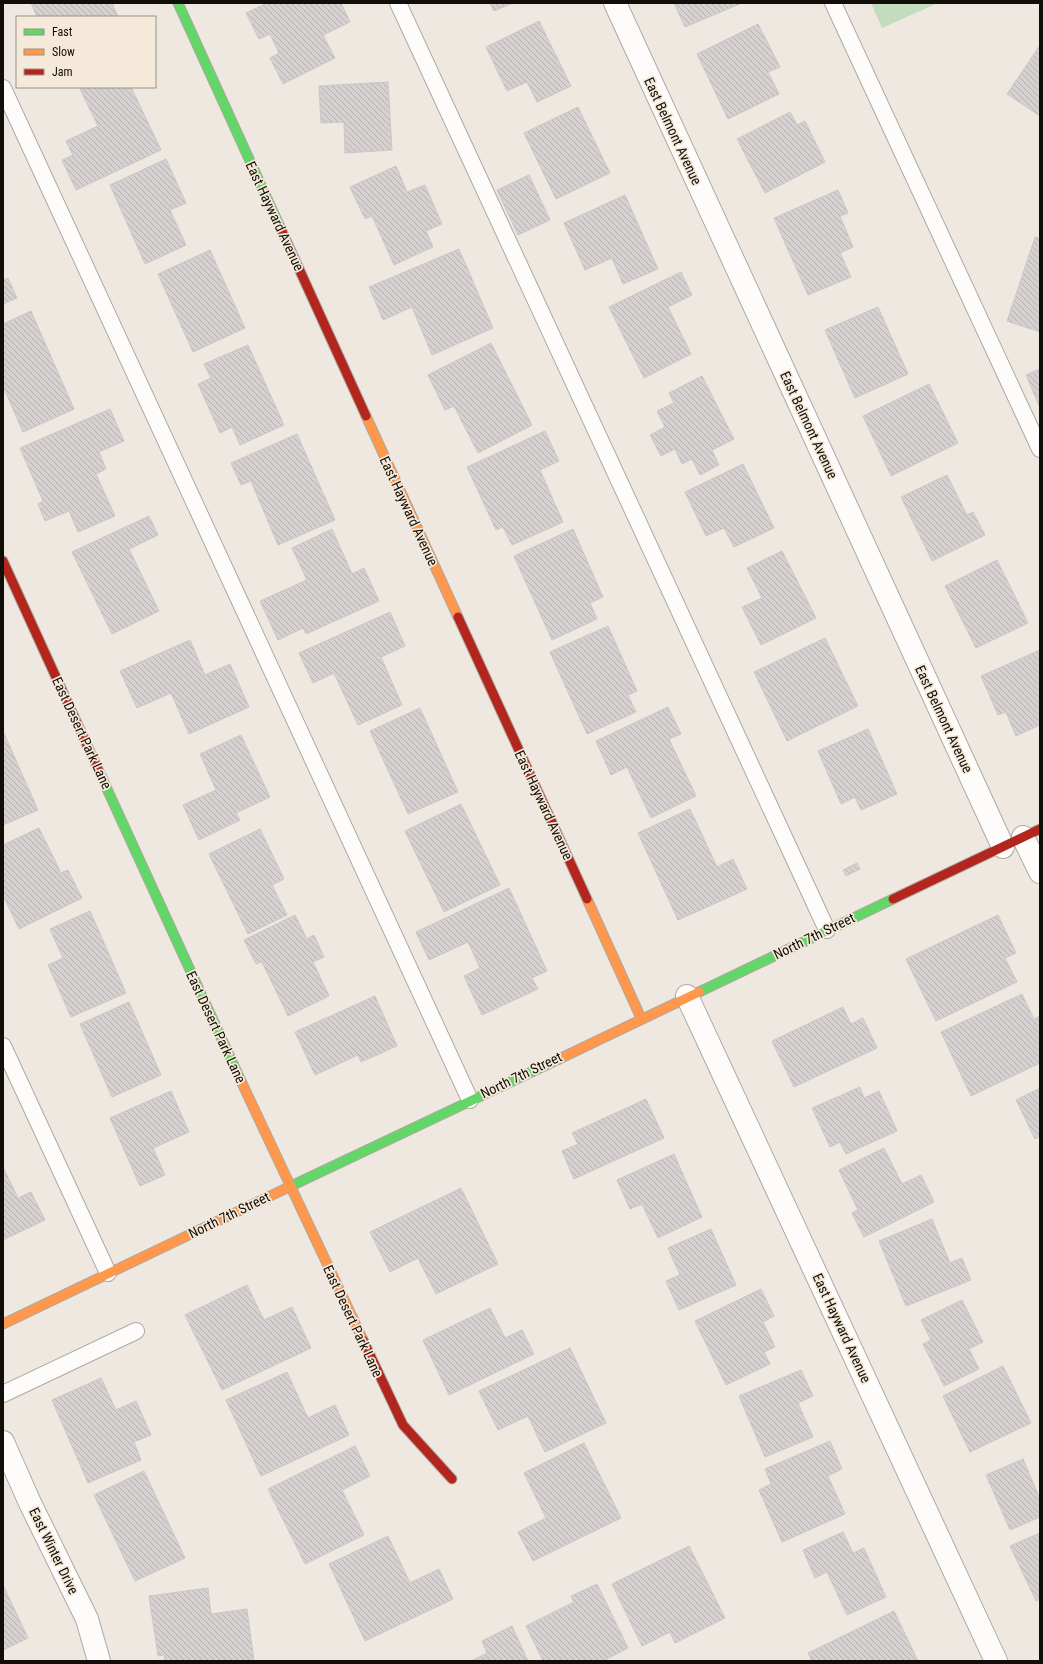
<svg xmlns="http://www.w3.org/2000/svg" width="1043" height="1664" font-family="'Roboto Condensed',sans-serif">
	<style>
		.grass { fill: #c2dcbd }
		.building { fill: url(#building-back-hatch); stroke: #cbc7c6 }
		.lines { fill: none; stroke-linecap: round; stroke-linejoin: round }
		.lane-casing { stroke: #aea9a2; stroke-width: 18 }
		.street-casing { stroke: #aea9a2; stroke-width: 24 }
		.fast-casing { stroke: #aea9a2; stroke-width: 11 }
		.slow-casing { stroke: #aea9a2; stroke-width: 11 }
		.jam-casing { stroke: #aea9a2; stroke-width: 11 }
		.lane { stroke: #fdfcfa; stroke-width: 16 }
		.street { stroke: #fdfcfa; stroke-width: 22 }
		.fast { stroke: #63d668; stroke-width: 9 }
		.slow { stroke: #ff974d; stroke-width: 9 }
		.jam { stroke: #b3261e; stroke-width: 9 }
		.labels { text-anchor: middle; stroke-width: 3.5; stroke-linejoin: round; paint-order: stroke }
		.street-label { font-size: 14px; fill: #110d08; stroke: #f5e9da }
	</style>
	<defs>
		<pattern id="building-back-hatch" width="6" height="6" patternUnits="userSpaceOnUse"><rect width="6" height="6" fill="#d5d1d1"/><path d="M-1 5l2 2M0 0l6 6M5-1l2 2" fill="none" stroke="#b6b2b2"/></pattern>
	</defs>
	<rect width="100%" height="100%" fill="#efe8e0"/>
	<polygon class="grass" points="871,3 938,3 882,28"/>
	<g class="building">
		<polygon points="31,3 112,3 118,17 37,17"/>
		<polygon points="267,3 341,3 350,22 323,35 335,58 283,84 270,58 279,53 270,34 259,39 246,13"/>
		<polygon points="490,3 513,3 494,11"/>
		<polygon points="674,3 742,3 685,27"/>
		<polygon points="539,21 571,86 537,102 527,82 507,91 486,47"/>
		<polygon points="758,24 780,67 768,72 779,94 728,119 697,54"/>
		<polygon points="1040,45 1040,116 1007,94"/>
		<polygon points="388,82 392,150 345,153 344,122 321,123 319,86"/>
		<polygon points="84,87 131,87 161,150 76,190 62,160 73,155 66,141 98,126 80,89"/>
		<polygon points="578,107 610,173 556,199 524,133"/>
		<polygon points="790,112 797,125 805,121 825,162 765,193 737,139"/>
		<polygon points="166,159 186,203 170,210 186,245 145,264 110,185"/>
		<polygon points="396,166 407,192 425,185 442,224 426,231 433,247 394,265 372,216 365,219 350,187"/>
		<polygon points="529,175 550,220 518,235 497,190"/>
		<polygon points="838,190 848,213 840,216 853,247 840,253 851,277 808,295 774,218"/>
		<polygon points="625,195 658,269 623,284 612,258 585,270 564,223"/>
		<polygon points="1035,237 1040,239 1040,332 1007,321"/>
		<polygon points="459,249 493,328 432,355 412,307 383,320 369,287"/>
		<polygon points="210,250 245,328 193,352 158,274"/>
		<polygon points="681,272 692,295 668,307 691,354 644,378 609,307"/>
		<polygon points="8,278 17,298 3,304 3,280"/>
		<polygon points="878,307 908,374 855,398 825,330"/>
		<polygon points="31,311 74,409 23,432 3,386 3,324"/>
		<polygon points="491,343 532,425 478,453 454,406 445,410 428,375"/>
		<polygon points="248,345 284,425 240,445 232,427 220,433 198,384 211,378 204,364"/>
		<polygon points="1040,369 1040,408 1026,375"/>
		<polygon points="702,376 734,439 712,450 719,465 700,475 692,459 682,464 675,449 661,456 650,435 665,427 657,411 674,403 669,393"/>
		<polygon points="929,384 958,443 891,476 863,416"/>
		<polygon points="110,409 124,441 99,452 106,469 96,474 115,516 78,532 69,511 45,521 38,504 43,501 20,448"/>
		<polygon points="545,431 559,461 540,470 563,522 512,545 503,527 496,530 467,467"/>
		<polygon points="297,434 335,520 278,545 251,481 241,485 231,463"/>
		<polygon points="743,464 774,528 734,547 724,528 706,536 685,492"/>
		<polygon points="947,475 967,515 973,512 985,535 932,561 901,497"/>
		<polygon points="149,516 158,535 129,549 159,611 112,634 72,552"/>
		<polygon points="332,529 352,574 364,568 379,601 306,634 303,628 278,640 260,601 307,580 292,548"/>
		<polygon points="573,529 603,597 590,603 597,619 552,640 514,556"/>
		<polygon points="782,551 816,618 761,645 742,607 762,598 747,568"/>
		<polygon points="997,560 1028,623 976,648 945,586"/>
		<polygon points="390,612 405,646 381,657 402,705 358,725 334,673 313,683 299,653"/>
		<polygon points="608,626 637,691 628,695 636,712 587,734 550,652"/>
		<polygon points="825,638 858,706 787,741 754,672"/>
		<polygon points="190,640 205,675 230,664 249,707 189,734 171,693 137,708 120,671"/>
		<polygon points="1040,650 1040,725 1016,736 1006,712 998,715 981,676"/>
		<polygon points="668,707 681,734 669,739 696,796 651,818 627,767 611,775 596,741"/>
		<polygon points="420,708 458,792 408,814 370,731"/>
		<polygon points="868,729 897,794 861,810 855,797 841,804 818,751"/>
		<polygon points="3,731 38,810 3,825"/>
		<polygon points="241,735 270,797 236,813 240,820 199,840 183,805 216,790 200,754"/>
		<polygon points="461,804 500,885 444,912 405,831"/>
		<polygon points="690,809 717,867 733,859 747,889 678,920 638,833"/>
		<polygon points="39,828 61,873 68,870 82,898 19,929 3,895 3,845"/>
		<polygon points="260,829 284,879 272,885 287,915 248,934 209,854"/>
		<polygon points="857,863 860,869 846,876 843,870"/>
		<polygon points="509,888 547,971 532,978 538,989 482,1015 464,976 480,968 468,942 429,960 416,932"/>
		<polygon points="90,911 126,993 71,1017 48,965 63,958 50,929"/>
		<polygon points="295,915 307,939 314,935 324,957 313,962 329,996 288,1016 262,962 256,964 244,940"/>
		<polygon points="998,915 1016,953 1005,958 1017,982 936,1021 906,959"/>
		<polygon points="1022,994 1034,1019 1040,1016 1040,1063 971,1096 941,1032"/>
		<polygon points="375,996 397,1046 361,1062 358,1055 315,1075 295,1032"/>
		<polygon points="129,1002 161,1075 112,1097 80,1024"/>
		<polygon points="843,1007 851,1024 863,1018 877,1048 794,1087 772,1041"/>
		<polygon points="860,1087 864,1098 879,1091 897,1131 846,1154 840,1142 830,1147 812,1108"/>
		<polygon points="1040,1088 1040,1136 1035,1139 1016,1100"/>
		<polygon points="171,1091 189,1132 153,1148 165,1175 140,1186 110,1118"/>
		<polygon points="646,1099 664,1138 574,1179 562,1151 578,1144 572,1133"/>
		<polygon points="884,1148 902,1184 921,1175 934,1202 864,1237 852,1213 858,1210 839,1170"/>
		<polygon points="674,1154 702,1217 658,1238 642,1204 630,1209 617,1180"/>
		<polygon points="3,1167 18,1198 31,1192 45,1220 3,1240"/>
		<polygon points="461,1188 498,1264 436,1294 418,1258 390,1272 370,1232"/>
		<polygon points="932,1219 950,1263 962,1258 971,1280 906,1306 879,1241"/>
		<polygon points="711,1229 736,1285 679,1310 666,1281 680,1275 668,1248"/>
		<polygon points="247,1285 264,1320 292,1307 311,1348 222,1390 185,1315"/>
		<polygon points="761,1289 774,1316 763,1322 775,1347 764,1352 770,1364 726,1385 695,1321"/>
		<polygon points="962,1300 983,1342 969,1349 979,1369 944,1386 923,1344 931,1340 921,1320"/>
		<polygon points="490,1308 505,1338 522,1330 534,1354 449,1395 423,1340"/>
		<polygon points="570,1348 606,1423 545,1452 528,1416 498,1430 479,1391"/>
		<polygon points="1003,1366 1031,1423 970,1452 943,1396"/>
		<polygon points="801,1370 813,1396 798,1403 813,1437 765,1457 739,1396"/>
		<polygon points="287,1372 308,1418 335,1405 349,1435 261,1476 226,1400"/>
		<polygon points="101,1378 116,1410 136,1401 151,1435 134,1442 141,1460 88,1483 52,1400"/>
		<polygon points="830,1441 842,1469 828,1476 845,1514 782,1542 759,1490 771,1484 765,1469"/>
		<polygon points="584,1443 621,1518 533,1561 518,1532 546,1518 524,1473"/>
		<polygon points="355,1446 370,1476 342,1490 364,1535 305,1564 268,1489"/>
		<polygon points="1023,1459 1040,1499 1040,1517 1010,1530 986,1475"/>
		<polygon points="144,1471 185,1558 135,1581 94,1495"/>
		<polygon points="843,1532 853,1553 864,1548 886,1597 847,1615 827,1572 815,1578 803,1550"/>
		<polygon points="1040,1533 1040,1599 1036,1601 1010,1546"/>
		<polygon points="388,1536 410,1583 439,1569 453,1599 365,1641 329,1564"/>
		<polygon points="689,1546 725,1618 675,1643 670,1632 642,1646 612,1584"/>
		<polygon points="597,1584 628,1648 603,1661 543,1661 526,1626 574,1602 571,1596"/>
		<polygon points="3,1585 28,1638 3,1650"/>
		<polygon points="208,1588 211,1614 247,1609 254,1661 165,1661 164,1655 158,1656 149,1596"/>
		<polygon points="894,1611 918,1661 812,1661 808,1653"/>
		<polygon points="512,1626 528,1661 471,1661 487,1653 482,1641"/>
	</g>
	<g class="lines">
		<defs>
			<g id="lane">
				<polyline points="398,3 827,930"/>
				<polyline points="833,3 1040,449"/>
				<polyline points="3,88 470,1100"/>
				<polyline points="3,1046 108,1273"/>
				<polyline points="3,1394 136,1331"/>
			</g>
			<g id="street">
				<polyline points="615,3 1003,847"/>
				<polyline points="1023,837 1040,872"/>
				<polyline points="687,996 996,1661"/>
				<polyline points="3,1442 30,1503 87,1619 99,1661"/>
			</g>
			<g id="fast">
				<polyline points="178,3 280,227"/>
				<polyline points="102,778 241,1081"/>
				<polyline points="699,992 893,899"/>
				<polyline points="291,1186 559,1059"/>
			</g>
			<g id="slow">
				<polyline points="366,416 458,617"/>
				<polyline points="587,899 641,1018"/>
				<polyline points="559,1059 699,992"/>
				<polyline points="241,1081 363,1340"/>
				<polyline points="3,1324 291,1186"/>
			</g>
			<g id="jam">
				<polyline points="280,227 366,416"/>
				<polyline points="3,561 102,778"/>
				<polyline points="458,617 587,899"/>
				<polyline points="893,899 1040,829"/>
				<polyline points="363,1340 403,1425 452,1479"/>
			</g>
		</defs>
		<use href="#lane" class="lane-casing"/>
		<use href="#street" class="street-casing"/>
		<use href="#fast" class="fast-casing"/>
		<use href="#slow" class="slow-casing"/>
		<use href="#jam" class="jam-casing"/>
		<use href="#lane" class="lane"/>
		<use href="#street" class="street"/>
		<use href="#fast" class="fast"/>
		<use href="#slow" class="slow"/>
		<use href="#jam" class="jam"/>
	</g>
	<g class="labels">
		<g class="street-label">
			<text transform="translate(673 131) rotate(65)" y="5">East Belmont Avenue</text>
			<text transform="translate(275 216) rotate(65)" y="5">East Hayward Avenue</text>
			<text transform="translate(809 425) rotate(65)" y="5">East Belmont Avenue</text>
			<text transform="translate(409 511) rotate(65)" y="5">East Hayward Avenue</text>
			<text transform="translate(944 719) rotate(65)" y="5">East Belmont Avenue</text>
			<text transform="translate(82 733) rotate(65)" y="5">East Desert Park Lane</text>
			<text transform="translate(544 805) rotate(65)" y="5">East Hayward Avenue</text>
			<text transform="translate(814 936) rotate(-26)" y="5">North 7th Street</text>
			<text transform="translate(216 1027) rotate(65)" y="5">East Desert Park Lane</text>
			<text transform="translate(521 1075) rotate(-26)" y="5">North 7th Street</text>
			<text transform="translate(229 1215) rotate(-26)" y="5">North 7th Street</text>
			<text transform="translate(353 1321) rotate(65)" y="5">East Desert Park Lane</text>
			<text transform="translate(842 1328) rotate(65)" y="5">East Hayward Avenue</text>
			<text transform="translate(54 1551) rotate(64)" y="5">East Winter Drive</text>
		</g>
	</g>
	<rect width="1043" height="1664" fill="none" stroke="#110d08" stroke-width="8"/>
	<rect x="16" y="16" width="140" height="72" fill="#f5e9da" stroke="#9a9186"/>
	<rect x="24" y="29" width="20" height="6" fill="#63d668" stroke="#9a9186"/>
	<text x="52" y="36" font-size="12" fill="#110d08">Fast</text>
	<rect x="24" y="49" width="20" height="6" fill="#ff974d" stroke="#9a9186"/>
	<text x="52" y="56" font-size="12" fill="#110d08">Slow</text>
	<rect x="24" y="69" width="20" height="6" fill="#b3261e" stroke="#9a9186"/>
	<text x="52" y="76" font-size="12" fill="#110d08">Jam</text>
</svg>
